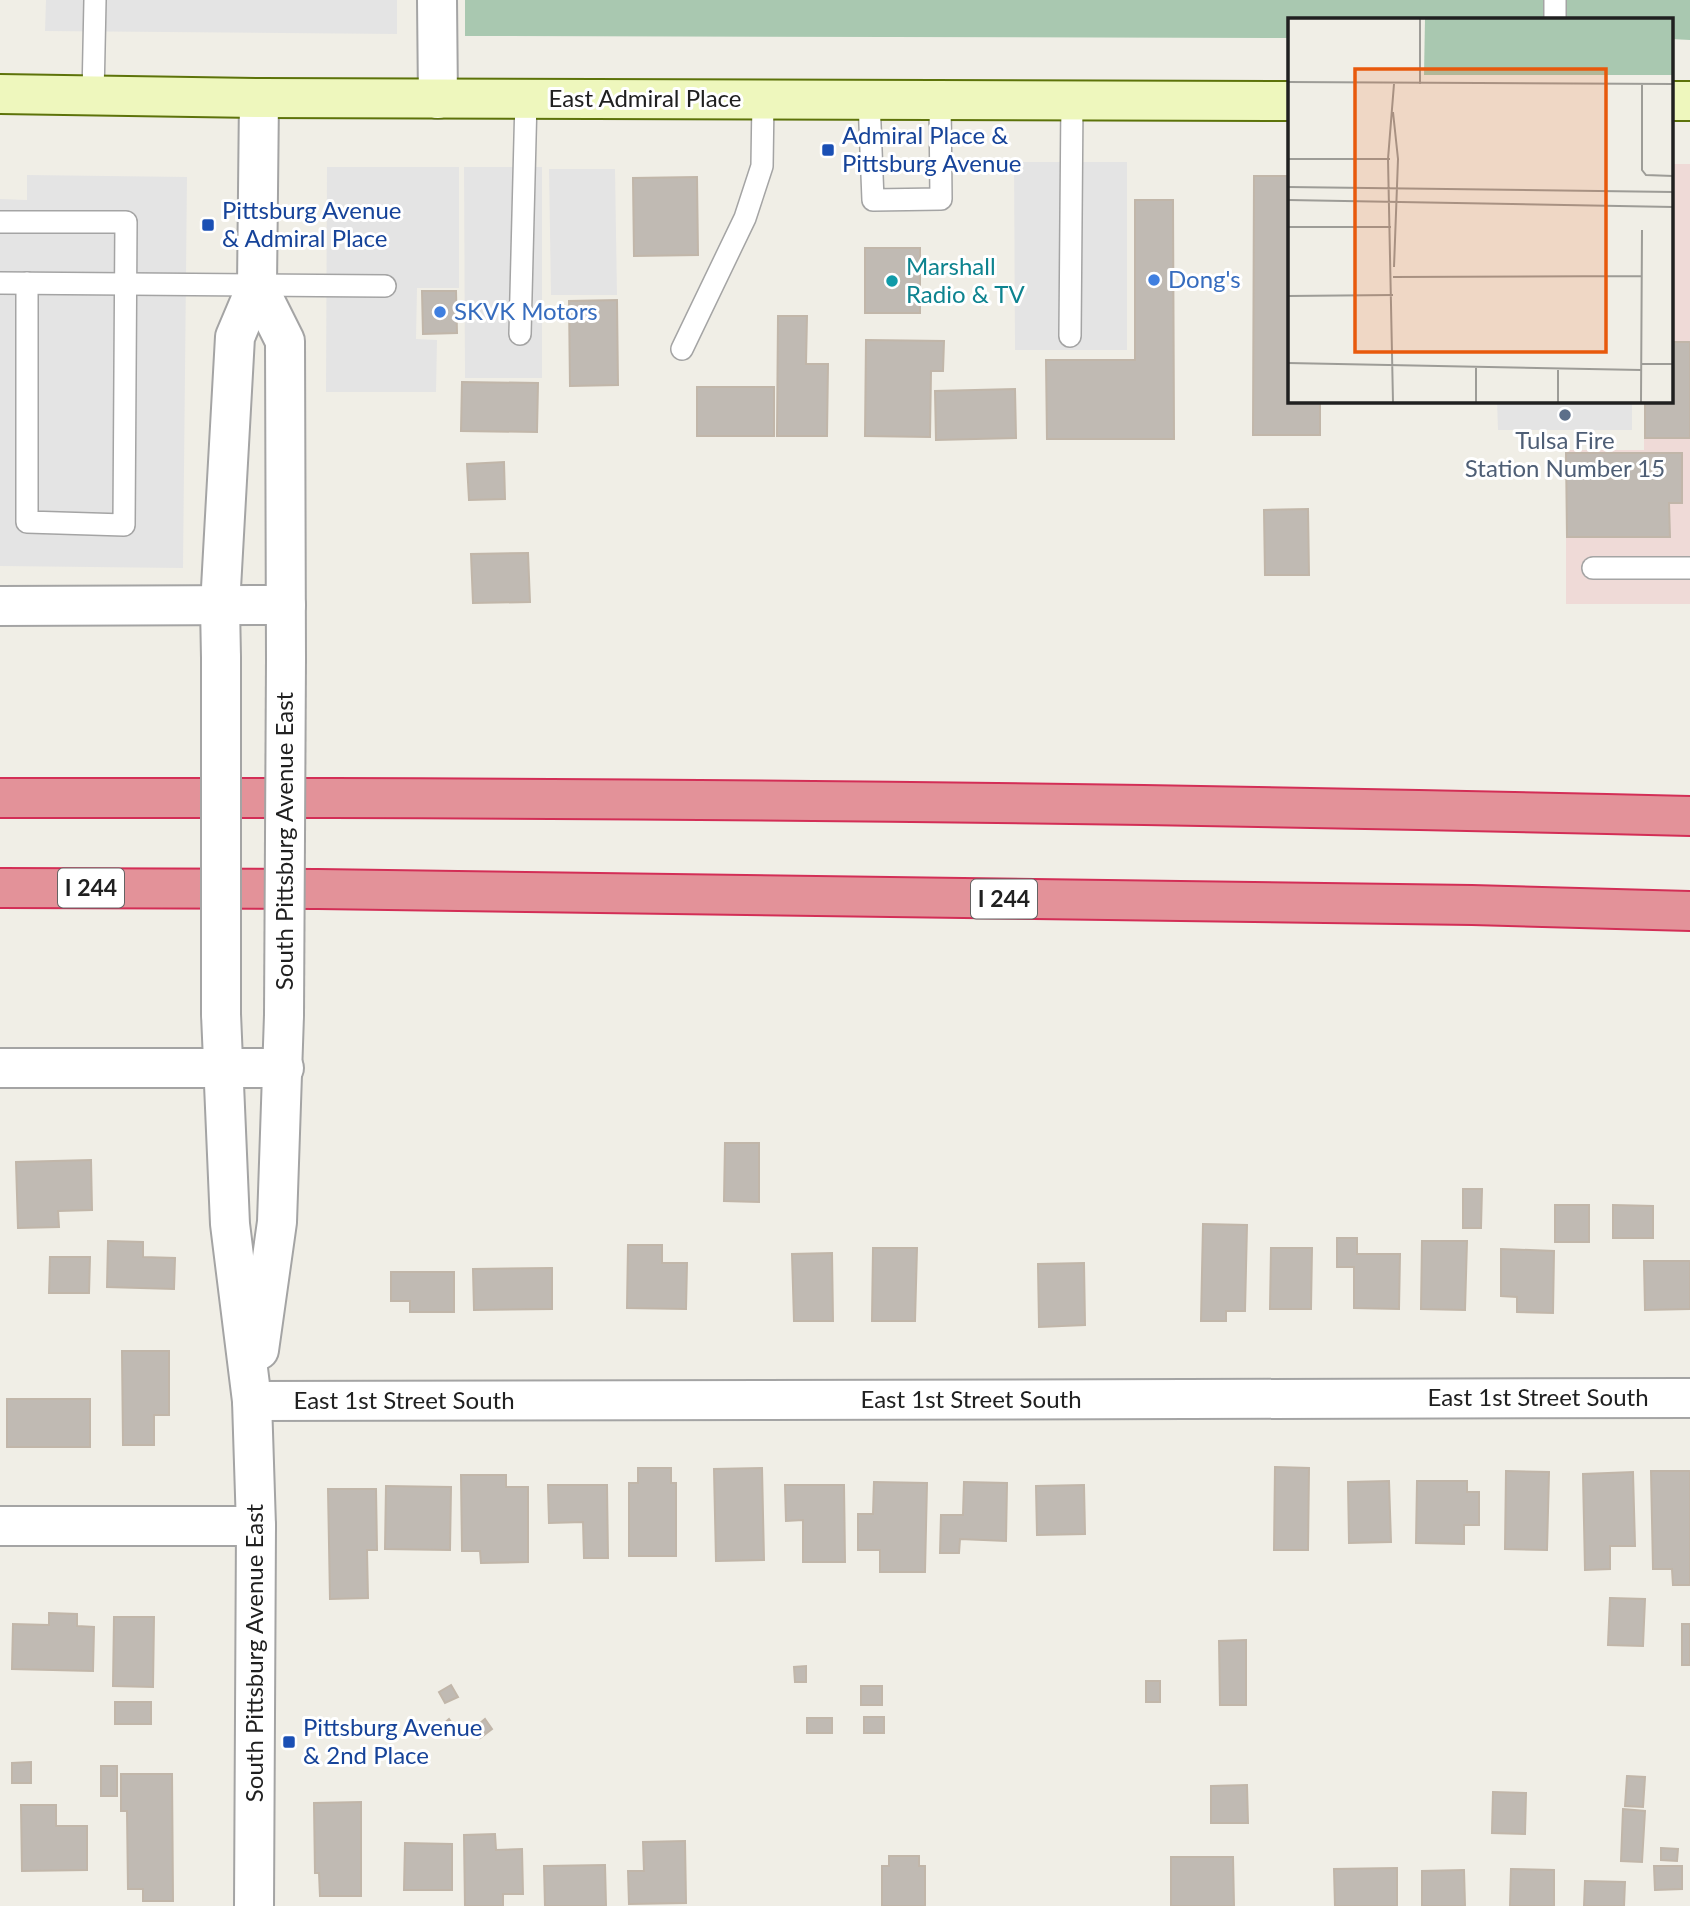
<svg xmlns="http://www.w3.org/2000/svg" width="1690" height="1906" font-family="Lato,sans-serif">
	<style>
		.commercial { fill: #efdad7 }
		.cemetery { fill: #a9c8b0 }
		.parking { fill: #e4e4e4 }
		.building { fill: #c0bab3; stroke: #c1b6a9; stroke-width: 2 }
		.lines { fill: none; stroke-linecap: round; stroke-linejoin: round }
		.service-casing { stroke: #a4a4a4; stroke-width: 24 }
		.minor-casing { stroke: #a4a4a4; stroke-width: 42 }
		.tertiary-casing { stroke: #a4a4a4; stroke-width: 42 }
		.secondary-casing { stroke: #5d730a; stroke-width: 42 }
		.motorway-casing { stroke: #d32e56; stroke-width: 42 }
		.service { stroke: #fff; stroke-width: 21 }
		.minor { stroke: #fff; stroke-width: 38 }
		.tertiary { stroke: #fff; stroke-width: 38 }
		.secondary { stroke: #eef7bd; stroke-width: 38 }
		.motorway { stroke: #e39299; stroke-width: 38 }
		.tertiary-bridge-casing { stroke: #a4a4a4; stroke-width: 42; stroke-linecap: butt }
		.tertiary-bridge { stroke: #fff; stroke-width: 38 }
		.transit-dot { fill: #1a4fb4; stroke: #fff; stroke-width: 2.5 }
		.shop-dot { fill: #3f7fe0; stroke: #fff; stroke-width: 2.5 }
		.culture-dot { fill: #0f9aa8; stroke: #fff; stroke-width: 2.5 }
		.service-dot { fill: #5c6f8a; stroke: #fff; stroke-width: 2.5 }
		.labels { text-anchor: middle; stroke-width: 6; stroke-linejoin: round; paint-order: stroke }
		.shield { fill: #fff; stroke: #636363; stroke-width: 2 }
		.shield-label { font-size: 23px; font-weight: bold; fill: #202020 }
		.street-label { font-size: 24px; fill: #202020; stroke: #fff }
		.transit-label { font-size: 24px; fill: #164399; stroke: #fff; text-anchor: start }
		.culture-label { font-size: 24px; fill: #0d838f; stroke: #fff; text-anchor: start }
		.shop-label { font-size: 24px; fill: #366cbe; stroke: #fff; text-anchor: start }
		.service-label { font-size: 24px; fill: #4e5e75; stroke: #fff }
		.inset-road { fill: none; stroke: #9d9c97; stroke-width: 2 }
		.view { fill: #e8590c; fill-opacity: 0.15; stroke: #e8590c; stroke-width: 3.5 }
		.inset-edge { fill: none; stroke: #202020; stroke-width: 3.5 }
	</style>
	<rect width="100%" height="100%" fill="#f0eee6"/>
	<polygon class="commercial" points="1671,164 1690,164 1690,604 1566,604 1566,450 1644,450 1644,401 1671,401"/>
	<polygon class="cemetery" points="465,0 1690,0 1690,40 1671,39 1671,19 1289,19 1289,38 465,36"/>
	<g class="parking">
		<polygon points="46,0 397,0 397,34 45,31"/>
		<polygon points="1014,162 1127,162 1127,350 1015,350"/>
		<polygon points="327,167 459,167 459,288 417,288 416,339 437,340 436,392 326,392"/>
		<polygon points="464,167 542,167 542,378 465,378"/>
		<polygon points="549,169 615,169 617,295 551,295"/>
		<polygon points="27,175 187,177 183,568 0,566 0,199 27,200"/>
		<polygon points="1497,401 1632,401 1632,430 1498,430"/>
	</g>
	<g class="building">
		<polygon points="1254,176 1289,176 1289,401 1320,401 1320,435 1253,435"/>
		<polygon points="697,177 698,255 634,256 633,178"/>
		<polygon points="1135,200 1173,200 1174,439 1047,439 1046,360 1135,360"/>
		<rect x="865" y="248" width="55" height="65"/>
		<polygon points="422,291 456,291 457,333 423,334"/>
		<polygon points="617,300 618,385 570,386 569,301"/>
		<polygon points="778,316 807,316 806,364 828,364 827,436 777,436"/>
		<polygon points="866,340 944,341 943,371 931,371 930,437 865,436"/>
		<polygon points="1671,342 1690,342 1690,438 1645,438 1645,401 1671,401"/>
		<polygon points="462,382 538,383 537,432 461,431"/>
		<rect x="697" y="387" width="77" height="49"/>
		<polygon points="1015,389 1016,438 936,440 935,391"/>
		<polygon points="1566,453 1682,453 1682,503 1669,503 1670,537 1567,537"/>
		<polygon points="504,462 505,499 469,500 467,464"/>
		<polygon points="1308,509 1309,575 1265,575 1264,510"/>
		<polygon points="528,553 530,602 473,603 471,554"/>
		<polygon points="725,1143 759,1143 759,1202 724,1201"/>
		<polygon points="91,1160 92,1210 58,1211 59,1227 18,1228 16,1162"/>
		<polygon points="1463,1189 1482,1189 1481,1228 1463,1228"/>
		<rect x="1555" y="1205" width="34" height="37"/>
		<polygon points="1613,1205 1653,1206 1653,1238 1613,1238"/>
		<polygon points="1203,1224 1247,1225 1245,1311 1226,1311 1226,1321 1201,1321"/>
		<polygon points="1337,1238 1357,1238 1357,1254 1400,1254 1399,1309 1354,1308 1354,1267 1337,1267"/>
		<polygon points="108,1241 143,1242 143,1257 175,1258 174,1289 107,1287"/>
		<polygon points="1422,1241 1467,1241 1465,1310 1421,1309"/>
		<polygon points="628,1245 662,1245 662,1263 687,1263 686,1309 627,1308"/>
		<polygon points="873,1248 917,1248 915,1321 872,1321"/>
		<polygon points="1271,1248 1312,1248 1311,1309 1270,1309"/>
		<polygon points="1501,1249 1554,1251 1553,1313 1517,1312 1517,1297 1501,1296"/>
		<polygon points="832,1253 833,1321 794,1321 792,1254"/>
		<polygon points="50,1257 90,1257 89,1293 49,1293"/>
		<polygon points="1644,1261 1690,1261 1690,1309 1645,1310"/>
		<polygon points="1084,1263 1085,1325 1039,1327 1038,1264"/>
		<polygon points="552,1268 552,1309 474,1310 473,1269"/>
		<polygon points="391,1272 454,1272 454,1312 410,1312 410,1301 391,1301"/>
		<polygon points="122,1351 169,1351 169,1415 154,1415 154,1445 123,1445"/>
		<rect x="7" y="1399" width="83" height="48"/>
		<polygon points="1275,1467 1309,1468 1308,1550 1274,1550"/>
		<polygon points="638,1468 671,1468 671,1483 676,1483 676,1556 629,1556 629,1483 638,1483"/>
		<polygon points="762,1468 764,1560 716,1561 714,1469"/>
		<polygon points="1506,1471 1549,1472 1547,1550 1505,1549"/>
		<polygon points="1651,1471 1690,1471 1690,1585 1673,1585 1672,1569 1653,1569"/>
		<polygon points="1633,1472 1635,1546 1610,1546 1610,1569 1585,1570 1583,1474"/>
		<polygon points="461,1475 506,1475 506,1487 528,1487 528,1562 481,1563 480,1551 462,1551"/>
		<polygon points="1389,1481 1391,1542 1349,1543 1348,1482"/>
		<polygon points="1417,1481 1467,1481 1467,1492 1479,1492 1479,1525 1464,1525 1464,1544 1416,1543"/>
		<polygon points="874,1482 927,1483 925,1572 880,1572 880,1550 858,1550 858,1514 873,1514"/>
		<polygon points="964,1482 1007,1483 1006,1541 960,1539 959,1553 940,1553 941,1515 963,1515"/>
		<polygon points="548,1485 607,1485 608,1558 584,1558 583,1522 549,1523"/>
		<polygon points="785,1485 844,1485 845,1562 803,1562 803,1520 786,1521"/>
		<polygon points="1084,1485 1085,1534 1037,1535 1036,1486"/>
		<polygon points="386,1486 451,1487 450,1550 385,1549"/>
		<polygon points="328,1489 376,1489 377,1550 367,1550 368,1598 330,1599"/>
		<polygon points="1610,1598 1645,1599 1643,1646 1608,1645"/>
		<polygon points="49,1613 77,1614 77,1626 94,1627 93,1671 12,1669 13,1624 49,1625"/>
		<polygon points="114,1617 154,1617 153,1687 113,1686"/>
		<rect x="1682" y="1624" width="8" height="41"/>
		<polygon points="1246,1640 1246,1705 1220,1705 1219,1641"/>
		<polygon points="806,1666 806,1682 795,1682 794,1667"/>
		<rect x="1146" y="1681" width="14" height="21"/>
		<polygon points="451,1685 458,1697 445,1703 439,1692"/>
		<rect x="861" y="1686" width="21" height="19"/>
		<rect x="115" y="1702" width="36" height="22"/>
		<rect x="864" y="1717" width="20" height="16"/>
		<rect x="807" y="1718" width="25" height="15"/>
		<polygon points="449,1719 457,1730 449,1736 441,1726"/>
		<polygon points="485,1719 492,1729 480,1738 473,1729"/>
		<polygon points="31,1762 31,1783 12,1783 12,1763"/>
		<rect x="101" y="1766" width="16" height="30"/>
		<polygon points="121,1774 172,1774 173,1901 143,1901 143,1889 128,1889 127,1811 121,1811"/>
		<polygon points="1627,1776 1645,1777 1643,1807 1625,1806"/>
		<polygon points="1247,1785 1248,1823 1211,1823 1211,1786"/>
		<polygon points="1493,1792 1526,1793 1525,1834 1492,1833"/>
		<polygon points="361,1802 361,1896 320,1896 319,1873 315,1873 314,1803"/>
		<polygon points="21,1805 56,1805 56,1826 87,1826 87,1870 22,1871"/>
		<polygon points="1623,1809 1645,1811 1642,1862 1621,1861"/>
		<polygon points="495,1834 496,1850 522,1849 523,1894 503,1894 503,1906 465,1906 464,1835"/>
		<polygon points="685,1841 686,1903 629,1904 628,1871 644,1871 643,1842"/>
		<polygon points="405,1843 452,1844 452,1890 404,1890"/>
		<polygon points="1661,1848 1678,1849 1677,1861 1661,1860"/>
		<polygon points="889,1856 919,1856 919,1866 925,1866 925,1906 882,1906 882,1866 889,1866"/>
		<polygon points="1171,1857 1233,1857 1234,1906 1171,1906"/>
		<polygon points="605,1865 606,1906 545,1906 544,1866"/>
		<polygon points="1654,1866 1682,1866 1682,1889 1655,1890"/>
		<polygon points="1397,1868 1397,1906 1335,1906 1334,1869"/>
		<polygon points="1511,1869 1554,1870 1554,1906 1510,1906"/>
		<polygon points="1464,1870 1465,1906 1422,1906 1422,1871"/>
		<polygon points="1585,1881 1625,1882 1624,1906 1584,1906"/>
	</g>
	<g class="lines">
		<defs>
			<g id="service">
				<polyline points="1555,19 1555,0"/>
				<polyline points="93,96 95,0"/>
				<polyline points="869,100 873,200 941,199 940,100"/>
				<polyline points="0,222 126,222 124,525 27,522 27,283"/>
				<polyline points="0,283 385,286"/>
				<polyline points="520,334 526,99"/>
				<polyline points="1070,336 1072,100"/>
				<polyline points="682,349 745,218 762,166 763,100"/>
				<polyline points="1593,568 1690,568"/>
			</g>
			<g id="minor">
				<polyline points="437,0 438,99"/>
				<polyline points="0,606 286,605"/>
				<polyline points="0,1068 284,1068"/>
				<polyline points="252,1401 1690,1398"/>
				<polyline points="0,1526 256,1526"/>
			</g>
			<g id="tertiary">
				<polyline points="257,285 285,341 286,659"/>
				<polyline points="221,658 220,606 235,337 257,285 259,98"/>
				<polyline points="221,1014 230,1224 252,1401 256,1526 254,1906"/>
				<polyline points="259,1350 277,1222 284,1015"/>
			</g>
			<g id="secondary">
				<polyline points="0,94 259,98 1289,101"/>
				<polyline points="1671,101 1690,101"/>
			</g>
			<g id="motorway">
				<path d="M0,798C110,799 221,797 331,798C784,799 1237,805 1690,816"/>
				<polyline points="0,888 318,889 1472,905 1690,911"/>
			</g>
		</defs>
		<use href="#service" class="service-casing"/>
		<use href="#minor" class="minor-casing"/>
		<use href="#tertiary" class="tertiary-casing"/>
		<use href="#secondary" class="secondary-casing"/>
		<use href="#motorway" class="motorway-casing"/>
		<use href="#service" class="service"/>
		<use href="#minor" class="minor"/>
		<use href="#tertiary" class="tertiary"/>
		<use href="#secondary" class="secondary"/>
		<use href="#motorway" class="motorway"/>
		<defs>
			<g id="tertiary-bridge">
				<polyline points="221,658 221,1014"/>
				<polyline points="284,1015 286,659"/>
			</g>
		</defs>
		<use href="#tertiary-bridge" class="tertiary-bridge-casing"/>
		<use href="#tertiary-bridge" class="tertiary-bridge"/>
	</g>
	<g class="transit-dot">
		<rect x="821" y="143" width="14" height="14" rx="3.5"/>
		<rect x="201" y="218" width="14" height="14" rx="3.5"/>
		<rect x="282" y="1735" width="14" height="14" rx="3.5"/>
	</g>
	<g class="shop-dot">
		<circle cx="1154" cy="280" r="7"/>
		<circle cx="440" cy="312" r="7"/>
	</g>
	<circle class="culture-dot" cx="892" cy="281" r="7"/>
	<circle class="service-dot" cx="1565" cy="415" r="7"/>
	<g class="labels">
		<g class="shield">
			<rect x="58" y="868.5" width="66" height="39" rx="5"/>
			<rect x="971" y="879.5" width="66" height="39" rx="5"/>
		</g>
		<g class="shield-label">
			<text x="91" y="896">I 244</text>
			<text x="1004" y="907">I 244</text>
		</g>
		<g class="street-label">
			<text x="645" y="107">East Admiral Place</text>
			<text transform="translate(285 841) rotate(-90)" y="8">South Pittsburg Avenue East</text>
			<text x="1538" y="1406">East 1st Street South</text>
			<text x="971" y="1408">East 1st Street South</text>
			<text x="404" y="1409">East 1st Street South</text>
			<text transform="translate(255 1653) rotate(-90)" y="8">South Pittsburg Avenue East</text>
		</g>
		<g class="transit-label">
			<text x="842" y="144">Admiral Place &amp;<tspan x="842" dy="28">Pittsburg Avenue</tspan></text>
			<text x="222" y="219">Pittsburg Avenue<tspan x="222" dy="28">&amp; Admiral Place</tspan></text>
			<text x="303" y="1736">Pittsburg Avenue<tspan x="303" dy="28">&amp; 2nd Place</tspan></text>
		</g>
		<g class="culture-label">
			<text x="906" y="275">Marshall<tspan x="906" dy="28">Radio &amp; TV</tspan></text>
		</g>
		<g class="shop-label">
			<text x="1168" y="288">Dong's</text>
			<text x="454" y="320">SKVK Motors</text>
		</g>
		<g class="service-label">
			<text x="1565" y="449">Tulsa Fire<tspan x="1565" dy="28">Station Number 15</tspan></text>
		</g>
	</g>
	<g transform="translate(1288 18)">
		<rect width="385" height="385" fill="#f0eee6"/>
		<path d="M137,1H385V57H136Z" fill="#a9c8b0"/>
		<path class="inset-road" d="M132,1V66M0,64L385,66M354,66V152L358,157L385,158M105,94L110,141L106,249M0,141H102M0,169L385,174M0,182L385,189M0,209H103M105,259L353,258M0,278L105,277M0,345L353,352M353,346H385M105,384L100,141L106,66M188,384V350M270,384V352M353,384L354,212"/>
		<path class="view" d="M67,51H318V334H67Z"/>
		<rect width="385" height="385" class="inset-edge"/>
	</g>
</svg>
